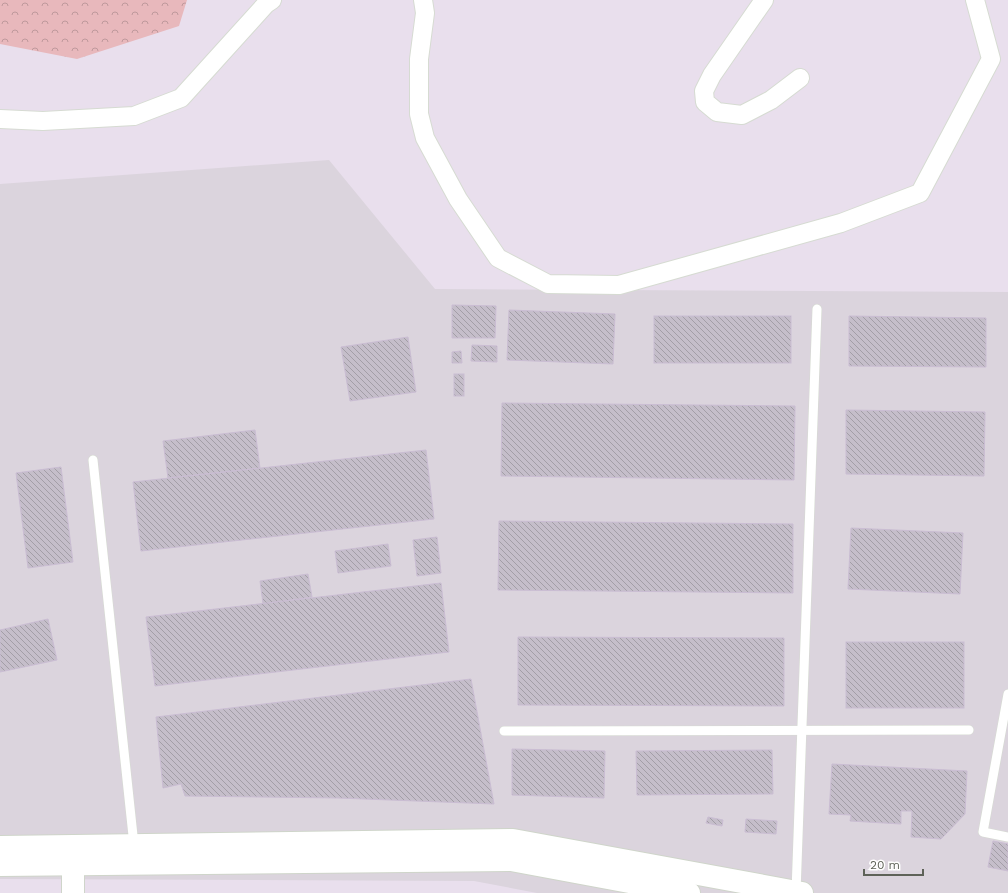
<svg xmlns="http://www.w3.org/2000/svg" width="1008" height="893" font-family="'Work Sans',sans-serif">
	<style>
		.industrial { fill: #dbd4dd }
		.forest { fill: url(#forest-crowns) }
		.building { fill: url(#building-back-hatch); stroke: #cabdd3 }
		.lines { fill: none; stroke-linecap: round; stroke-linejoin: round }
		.lane-casing { stroke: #d6dbd2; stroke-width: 10 }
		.street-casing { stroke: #d6dbd2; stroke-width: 20 }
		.secondary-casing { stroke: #cfd5ca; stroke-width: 24 }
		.lane { stroke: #fff; stroke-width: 9 }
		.street { stroke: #fff; stroke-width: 18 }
		.secondary { stroke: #fff; stroke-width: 22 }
	</style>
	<defs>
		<pattern id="forest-crowns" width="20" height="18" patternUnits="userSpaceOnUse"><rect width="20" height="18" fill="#e8b8bc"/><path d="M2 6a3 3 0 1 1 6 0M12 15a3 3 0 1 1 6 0" fill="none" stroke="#bf999c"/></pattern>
		<pattern id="building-back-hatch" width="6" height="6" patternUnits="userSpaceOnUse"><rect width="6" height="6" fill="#c5beca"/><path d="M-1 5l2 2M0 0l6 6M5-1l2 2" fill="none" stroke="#a39ea7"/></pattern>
	</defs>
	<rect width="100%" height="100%" fill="#e9dfed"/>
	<polygon class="industrial" points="329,160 435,289 1008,292 1008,893 537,893 474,881 0,879 0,184"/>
	<polygon class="forest" points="0,0 187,0 179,26 77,59 0,44"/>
	<g class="building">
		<polygon points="452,305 496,306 495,338 452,338"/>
		<polygon points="509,310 615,314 613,364 507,360"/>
		<rect x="654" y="316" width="137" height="47"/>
		<polygon points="849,316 986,318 986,367 849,366"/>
		<polygon points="408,337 416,392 350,401 341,347"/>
		<polygon points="472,345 497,346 497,362 471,361"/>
		<polygon points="461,351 462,363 452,363 452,352"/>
		<rect x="454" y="374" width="10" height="22"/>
		<polygon points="502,403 795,406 794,480 501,476"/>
		<polygon points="846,410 985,412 984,476 846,474"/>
		<polygon points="255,430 260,468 168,478 163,441"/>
		<polygon points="426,450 434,519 141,551 133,482"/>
		<polygon points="61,467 73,562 28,568 16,473"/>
		<polygon points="499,521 793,524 793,593 498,590"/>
		<polygon points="851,528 963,533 960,594 848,589"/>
		<polygon points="437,537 441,573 417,576 413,540"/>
		<polygon points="388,544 391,566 338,573 335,551"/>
		<polygon points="308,574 312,597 263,604 260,581"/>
		<polygon points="441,583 449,652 155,686 146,617"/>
		<polygon points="48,619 57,660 0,672 0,630"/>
		<polygon points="518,637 784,638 784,706 518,705"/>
		<rect x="846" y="642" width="118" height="66"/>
		<polygon points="471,679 494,804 338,798 185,796 181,784 163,788 156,717"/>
		<polygon points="512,749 605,751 604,798 512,795"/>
		<polygon points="772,750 773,794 637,795 636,751"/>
		<polygon points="832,764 967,771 965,814 941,839 911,837 912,811 901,811 901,824 850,821 851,815 829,814"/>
		<polygon points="708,817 723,820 722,826 706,823"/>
		<polygon points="746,819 777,821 776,834 745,832"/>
		<polygon points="993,841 1008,844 1008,871 988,867"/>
	</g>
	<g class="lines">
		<defs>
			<g id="lane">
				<polyline points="93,460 134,845"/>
				<polyline points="1008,694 983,832 1008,837"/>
				<polyline points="504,731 969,730"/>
				<polyline points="796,892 817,309"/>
			</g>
			<g id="street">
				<polyline points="423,0 425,13 419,59 419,114 425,138 458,199 498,258 548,284 619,285 841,223 920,193 991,59 975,0"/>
				<polyline points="764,0 712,75 704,91 705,102 717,112 742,115 771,100 800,78"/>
				<polyline points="0,119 43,121 134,116 181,98 266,4 272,0"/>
			</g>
			<g id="secondary">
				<polyline points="0,847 513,840 802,893"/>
				<polyline points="73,864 73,893"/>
				<polyline points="0,865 511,860 689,893"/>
			</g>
		</defs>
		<use href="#lane" class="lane-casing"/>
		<use href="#street" class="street-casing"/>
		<use href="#secondary" class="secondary-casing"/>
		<use href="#lane" class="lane"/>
		<use href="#street" class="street"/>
		<use href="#secondary" class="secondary"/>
	</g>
	<path d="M864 869v6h59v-6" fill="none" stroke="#5e6258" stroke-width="2"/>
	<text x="870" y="869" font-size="12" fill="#5e6258" stroke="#ffffff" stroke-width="3" paint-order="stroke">20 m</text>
</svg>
